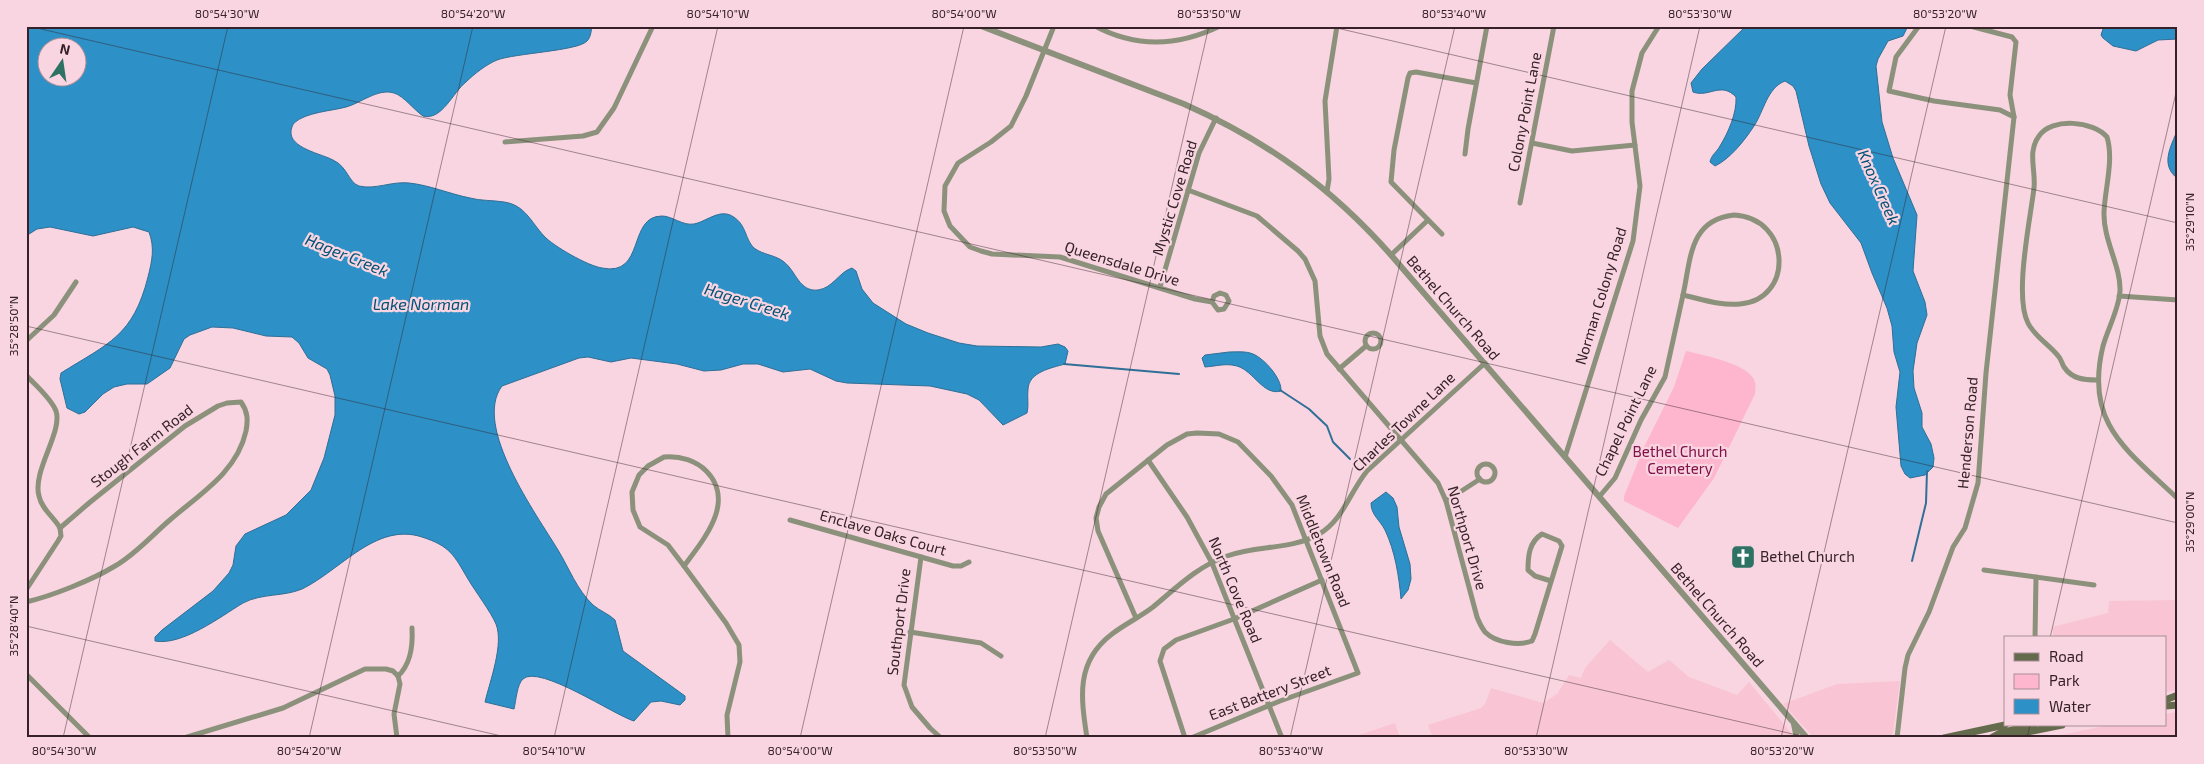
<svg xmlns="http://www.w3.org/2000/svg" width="2204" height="764" font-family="'Exo 2',sans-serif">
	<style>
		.built { fill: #f9c5d5 }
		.green { fill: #feb6ce }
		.water { fill: #2d90c6; stroke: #306f97; fill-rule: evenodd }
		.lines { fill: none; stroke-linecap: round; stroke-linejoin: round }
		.stream { stroke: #306f97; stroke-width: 2 }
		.minor { stroke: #8c917c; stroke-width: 5 }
		.tertiary { stroke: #8c917c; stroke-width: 6 }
		.secondary { stroke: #646a4c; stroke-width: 7 }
		.ticks { fill: none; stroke: #362128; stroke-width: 1; stroke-opacity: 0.45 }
		.labels { text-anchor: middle; stroke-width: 4.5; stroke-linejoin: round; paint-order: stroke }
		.street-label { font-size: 15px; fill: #362128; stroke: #f8d5e0 }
		.park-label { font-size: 15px; fill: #821249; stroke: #f8d5e0 }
		.poi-label { font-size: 15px; fill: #362128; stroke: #f8d5e0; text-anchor: start }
		.water-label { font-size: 16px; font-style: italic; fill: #015176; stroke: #f8d5e0 }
		.neatline { fill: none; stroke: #362128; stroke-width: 2 }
		.ticks-label { font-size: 12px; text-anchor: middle; fill: #362128 }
	</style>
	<rect width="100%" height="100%" fill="#f8d5e0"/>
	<g class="built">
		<polygon points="2178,600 2178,690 2165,692 2165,638 2054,638 2052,627 2108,613 2109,601"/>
		<polygon points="1610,640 1648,672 1669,660 1689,677 1737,695 1749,682 1792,734 1793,738 1433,738 1428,725 1481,708 1485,704 1491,688 1543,703 1557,694 1569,675 1581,678 1585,668"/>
		<polygon points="1900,681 1893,733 1890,738 1814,738 1783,704 1837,684"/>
		<polygon points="2178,712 2178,738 2047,738 2109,725 2165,725 2165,714"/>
		<polygon points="1395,723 1400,738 1350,738"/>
	</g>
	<path class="green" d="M1686,351C1702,355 1751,364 1755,382C1756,386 1755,391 1755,394L1714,478L1678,528L1624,501V496L1645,445L1674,387Z"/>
	<g class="water">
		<path d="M26,26H592C591,31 591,37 587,41C578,51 516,53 497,60C487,64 474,74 466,82C453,92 442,121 423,116C414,110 404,96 394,93C378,88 361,103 346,107C332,111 306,112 294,123C293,124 291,129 291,131C289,148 322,154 333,160C348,167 348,182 359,186C375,190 392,181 409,183C429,185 450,194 470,198C481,201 492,200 504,202C525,205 531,222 544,236C553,246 588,266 602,268C646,277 627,216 662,216C672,216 683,226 694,224C705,222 718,210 730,215C747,223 744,238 754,248C763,255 776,255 784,262C796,271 799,292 818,290C833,288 839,272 852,268L856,271L862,289L873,303L906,324L928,333L959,343L977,346L1041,347L1058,344L1065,347L1068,351L1065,364C1051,368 1029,372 1028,389C1027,397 1029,406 1027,413L1003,425L979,400L967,394L930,386L847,383L836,381L810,369L783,372L758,364H743L721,370L704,371L677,364L631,358L611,362L588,357L579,358L502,386C472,426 537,515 558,550C569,568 577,590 593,605C600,611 609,614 615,620L623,651L685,696V700L680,705L661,701L651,702L634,721C614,715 539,664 523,679C517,684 516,701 514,709L485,702C490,681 504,644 496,624C491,612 475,591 468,579C454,555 450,546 422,537C376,522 341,570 302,589C283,597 262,593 243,603C220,617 182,646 155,641V637L162,630L213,591L229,573L233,565L236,546L245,534L286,515L311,490L324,458L335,415V396L330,375L327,369L308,358L299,343L292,337L266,336L233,328L212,327L190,335L184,339L170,368L147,384H127L114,387L103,394L85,412L79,414L67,408L60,379L61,373C109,343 133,336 148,277C152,261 155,248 149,232L133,227L93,236L50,227L37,229L26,236ZM48,48H78V78H48Z"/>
		<path d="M1746,26H1908L1903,36L1888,41L1878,59L1876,66L1882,122L1893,158L1917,215L1913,271L1925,302L1927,315L1917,343L1913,371L1914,388L1922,413V427L1931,444L1934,458L1933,467L1925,475L1910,478L1905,474L1901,466L1896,407L1900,372L1894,352L1892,326L1887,308L1872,273L1861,243L1830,203L1821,184L1809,146L1796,91L1793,86L1785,81C1767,88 1764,111 1754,126C1745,140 1730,159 1715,166L1710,162C1711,155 1717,152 1720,146C1728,133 1737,113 1736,97C1721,81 1709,98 1693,92L1691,83L1702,69Z"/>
		<polygon points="2104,26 2178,26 2178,39 2158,40 2136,51 2113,46 2103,38 2101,35"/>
		<path d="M2178,129V179C2160,165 2170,148 2178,129Z"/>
		<path d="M1229,352C1237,352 1246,351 1253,354C1265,359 1282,379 1281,391C1263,396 1254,371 1237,366C1226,363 1217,366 1205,367L1202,358L1205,355Z"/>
		<path d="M1386,492L1393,498L1397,507L1399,527L1410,564L1411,579L1408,590L1401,599C1399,576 1395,551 1385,530C1380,520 1371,515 1371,503Z"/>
	</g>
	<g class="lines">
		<g class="stream">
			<polyline points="1064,364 1179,374"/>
			<polyline points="1280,390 1309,409 1327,426 1333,442 1350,459"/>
			<polyline points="1912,561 1926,503 1927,471"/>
		</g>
		<g class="minor">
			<polyline points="1054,26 1026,96 1011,126 991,142 958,163 945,186 944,211 950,226 970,247 981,251 992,254 1060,257 1195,299 1212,302 1218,310 1224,309 1229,301 1226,295 1220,293 1214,296 1212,302"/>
			<path d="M1095,26C1136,48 1179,46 1220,26"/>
			<polyline points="1919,26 1896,57 1889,91 1934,101 2000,110 2014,117"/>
			<polyline points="505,142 583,136 597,132 614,108 653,26"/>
			<polyline points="1532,143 1572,151 1635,145"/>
			<polyline points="1465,154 1468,129 1487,26"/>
			<path d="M1188,190L1257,216L1298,251L1305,259L1315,281L1320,336L1327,354L1438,483L1446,501L1477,617C1479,622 1482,628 1485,632C1496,643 1519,646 1532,641L1535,634L1562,546L1559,541L1542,534C1529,542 1528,556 1528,570L1535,576L1551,581"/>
			<polyline points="1327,191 1329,179 1325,101 1337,26"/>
			<polyline points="1520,203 1554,26"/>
			<path d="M1734,215C1792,218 1794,300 1740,304C1721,306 1701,299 1683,295C1691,259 1689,220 1734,215Z"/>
			<polyline points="1442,234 1391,182 1394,150 1408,78 1410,73 1416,72 1476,83"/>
			<polyline points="1391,255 1428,220"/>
			<polyline points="1160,287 1199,153 1216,118"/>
			<polyline points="2119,296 2178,300"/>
			<circle cx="1373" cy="341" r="8"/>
			<polyline points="26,341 54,315 76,282"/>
			<polyline points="1339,369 1366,346"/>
			<path d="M26,375C35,385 51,398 56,411C63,432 32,471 39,496C42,510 54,517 60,528"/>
			<path d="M2097,380C2084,380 2072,379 2064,367C2062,364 2061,359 2059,357C2050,345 2035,337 2028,323C2014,296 2030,221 2034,188C2036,170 2027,152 2039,136C2052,117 2093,121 2107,137C2114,160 2105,188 2104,212C2103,240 2121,266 2120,291C2119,309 2108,328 2103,346C2084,424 2127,450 2178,499"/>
			<path d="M664,457C697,454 727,479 716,514C710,533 695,551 684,566L668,545L640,527L633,510L632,492L639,475L648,466Z"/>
			<polyline points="1565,457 1633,241 1640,186 1632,122 1632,91 1642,53 1659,26"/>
			<polyline points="1148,460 1187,517 1212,563 1282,738"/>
			<circle cx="1486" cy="473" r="9"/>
			<polyline points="1599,497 1615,478 1641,420 1665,377 1683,295"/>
			<polyline points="1446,501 1480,479"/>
			<polyline points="790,520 953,566 961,566 969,562"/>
			<polyline points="921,557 904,685 912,707 930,728 941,738"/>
			<polyline points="684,566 726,623 739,645 740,662 727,715 728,738"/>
			<polyline points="1984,570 2094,585"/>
			<polyline points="26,590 58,541 61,536 60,528"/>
			<path d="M26,602C52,596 92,580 115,566C136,554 152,535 171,519C200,494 237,472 246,431C248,420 248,412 241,402L227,403L218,406L185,426L89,503L60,528"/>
			<polyline points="1136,618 1098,531 1096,518 1099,507 1106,494 1167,445 1187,434 1197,433 1219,434 1238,442 1271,476 1292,505 1358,673 1280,701 1191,738"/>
			<polyline points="910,632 981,643 1001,656"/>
			<polyline points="2035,638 2036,577"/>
			<polyline points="26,674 90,738"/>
			<path d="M398,676C411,664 413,645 412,628"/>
			<polyline points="184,738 283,708 365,669 386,669 393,671 398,676"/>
			<polyline points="397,738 394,714 400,684 398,676"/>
			<path d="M1087,738C1081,698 1075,662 1112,634C1125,624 1140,617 1153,607C1176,588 1198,566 1227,556C1257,545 1292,550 1319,534C1343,520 1350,492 1367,471L1485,363"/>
			<polyline points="1185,738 1160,661 1164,649 1176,640 1234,619 1322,580"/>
			<polyline points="1897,738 1905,668 1908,655 1929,612 1953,547 1965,528 1978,483 1986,373 2014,117 2010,95 2016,42 2012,37 1970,26"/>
		</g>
		<g class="tertiary">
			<path d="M981,26L1184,104C1267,141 1331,187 1391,255L1807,738"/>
			<polyline points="1794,724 1797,738"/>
		</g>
		<g class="secondary">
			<polyline points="2165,700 2178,695"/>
			<polyline points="2165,706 2178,705"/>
			<polyline points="1944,738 2005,725"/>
			<polyline points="1991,738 2000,733 2034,725"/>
			<polyline points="1999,738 2062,725"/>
		</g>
	</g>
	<path class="ticks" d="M28,26L2178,523M1328,26L2178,223M26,326L1810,738M26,626L510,738M2050,638L2178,84M63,738L228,26M309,738L473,26M554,738L718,26M800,738L964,26M1045,738L1209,26M1290,738L1455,26M1536,738L1700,26M1781,738L1946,26M2027,738L2030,725"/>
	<defs>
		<symbol id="church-square" viewBox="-11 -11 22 22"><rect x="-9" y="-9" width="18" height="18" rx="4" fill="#2e7264" stroke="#f8d5e0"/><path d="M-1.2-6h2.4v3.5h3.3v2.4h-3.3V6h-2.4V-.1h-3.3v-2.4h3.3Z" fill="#fff"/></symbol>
	</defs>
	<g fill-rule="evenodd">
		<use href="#church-square" x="1729" y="543" width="28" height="28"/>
	</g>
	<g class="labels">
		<g class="street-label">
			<text transform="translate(1525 112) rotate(-79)" y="5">Colony Point Lane</text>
			<text transform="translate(1175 198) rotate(-73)" y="5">Mystic Cove Road</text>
			<text transform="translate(1122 264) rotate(17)" y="5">Queensdale Drive</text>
			<text transform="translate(1601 296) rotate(-73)" y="5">Norman Colony Road</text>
			<text transform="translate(1453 308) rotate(49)" y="5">Bethel Church Road</text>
			<text transform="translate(1626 421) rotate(-64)" y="5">Chapel Point Lane</text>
			<text transform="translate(1404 422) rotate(-44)" y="5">Charles Towne Lane</text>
			<text transform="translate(1968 433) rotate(-85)" y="5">Henderson Road</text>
			<text transform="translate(142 446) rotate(-38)" y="5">Stough Farm Road</text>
			<text transform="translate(883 533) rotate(16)" y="5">Enclave Oaks Court</text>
			<text transform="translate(1467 538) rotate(74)" y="5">Northport Drive</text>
			<text transform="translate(1323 551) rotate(68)" y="5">Middletown Road</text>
			<text transform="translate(1235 590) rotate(67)" y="5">North Cove Road</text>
			<text transform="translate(1717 615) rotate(49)" y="5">Bethel Church Road</text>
			<text transform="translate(899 622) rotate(-83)" y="5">Southport Drive</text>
			<text transform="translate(1270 693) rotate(-21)" y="5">East Battery Street</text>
		</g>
		<g class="park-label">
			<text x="1680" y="457">Bethel Church<tspan x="1680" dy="17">Cemetery</tspan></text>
		</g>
		<g class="poi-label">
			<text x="1760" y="562">Bethel Church</text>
		</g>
		<g class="water-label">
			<text transform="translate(1879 187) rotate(66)" y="6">Knox Creek</text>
			<text transform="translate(347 255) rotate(22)" y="6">Hager Creek</text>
			<text transform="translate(747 301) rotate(17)" y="6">Hager Creek</text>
			<text x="421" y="310">Lake Norman</text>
		</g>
	</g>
	<rect width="2204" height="764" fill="none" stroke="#f8d5e0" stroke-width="55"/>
	<rect x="2004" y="636" width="162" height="90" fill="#f8d5e0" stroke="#aa8d96"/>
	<rect x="2014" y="653" width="25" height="8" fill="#646a4c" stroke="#aa8d96"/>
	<text x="2049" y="662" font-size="15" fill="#362128">Road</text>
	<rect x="2014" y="674" width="25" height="15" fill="#feb6ce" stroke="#aa8d96"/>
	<text x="2049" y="686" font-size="15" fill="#362128">Park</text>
	<rect x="2014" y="699" width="25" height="15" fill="#2d90c6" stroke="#aa8d96"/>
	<text x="2049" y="712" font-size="15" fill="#362128">Water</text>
	<g transform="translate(62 62) rotate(13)"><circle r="24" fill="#f8d5e0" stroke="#aa8d96"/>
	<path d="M0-4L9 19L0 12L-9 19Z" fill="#2e7264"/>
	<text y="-8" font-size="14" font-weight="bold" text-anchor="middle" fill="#362128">N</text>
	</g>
	<rect x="28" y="28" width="2148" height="708" class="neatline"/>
	<g class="ticks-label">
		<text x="227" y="18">80°54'30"W</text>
		<text x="473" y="18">80°54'20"W</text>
		<text x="718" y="18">80°54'10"W</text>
		<text x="964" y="18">80°54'00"W</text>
		<text x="1209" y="18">80°53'50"W</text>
		<text x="1454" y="18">80°53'40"W</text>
		<text x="1700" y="18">80°53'30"W</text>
		<text x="1945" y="18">80°53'20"W</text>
		<text transform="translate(2190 222) rotate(-90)" y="4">35°29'10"N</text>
		<text transform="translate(14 326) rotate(-90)" y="4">35°28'50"N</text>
		<text transform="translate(2190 522) rotate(-90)" y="4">35°29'00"N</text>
		<text transform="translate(14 626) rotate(-90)" y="4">35°28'40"N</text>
		<text x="64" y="755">80°54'30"W</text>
		<text x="309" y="755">80°54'20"W</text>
		<text x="554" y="755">80°54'10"W</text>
		<text x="800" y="755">80°54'00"W</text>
		<text x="1045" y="755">80°53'50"W</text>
		<text x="1291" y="755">80°53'40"W</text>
		<text x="1536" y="755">80°53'30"W</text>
		<text x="1782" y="755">80°53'20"W</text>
	</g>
</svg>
